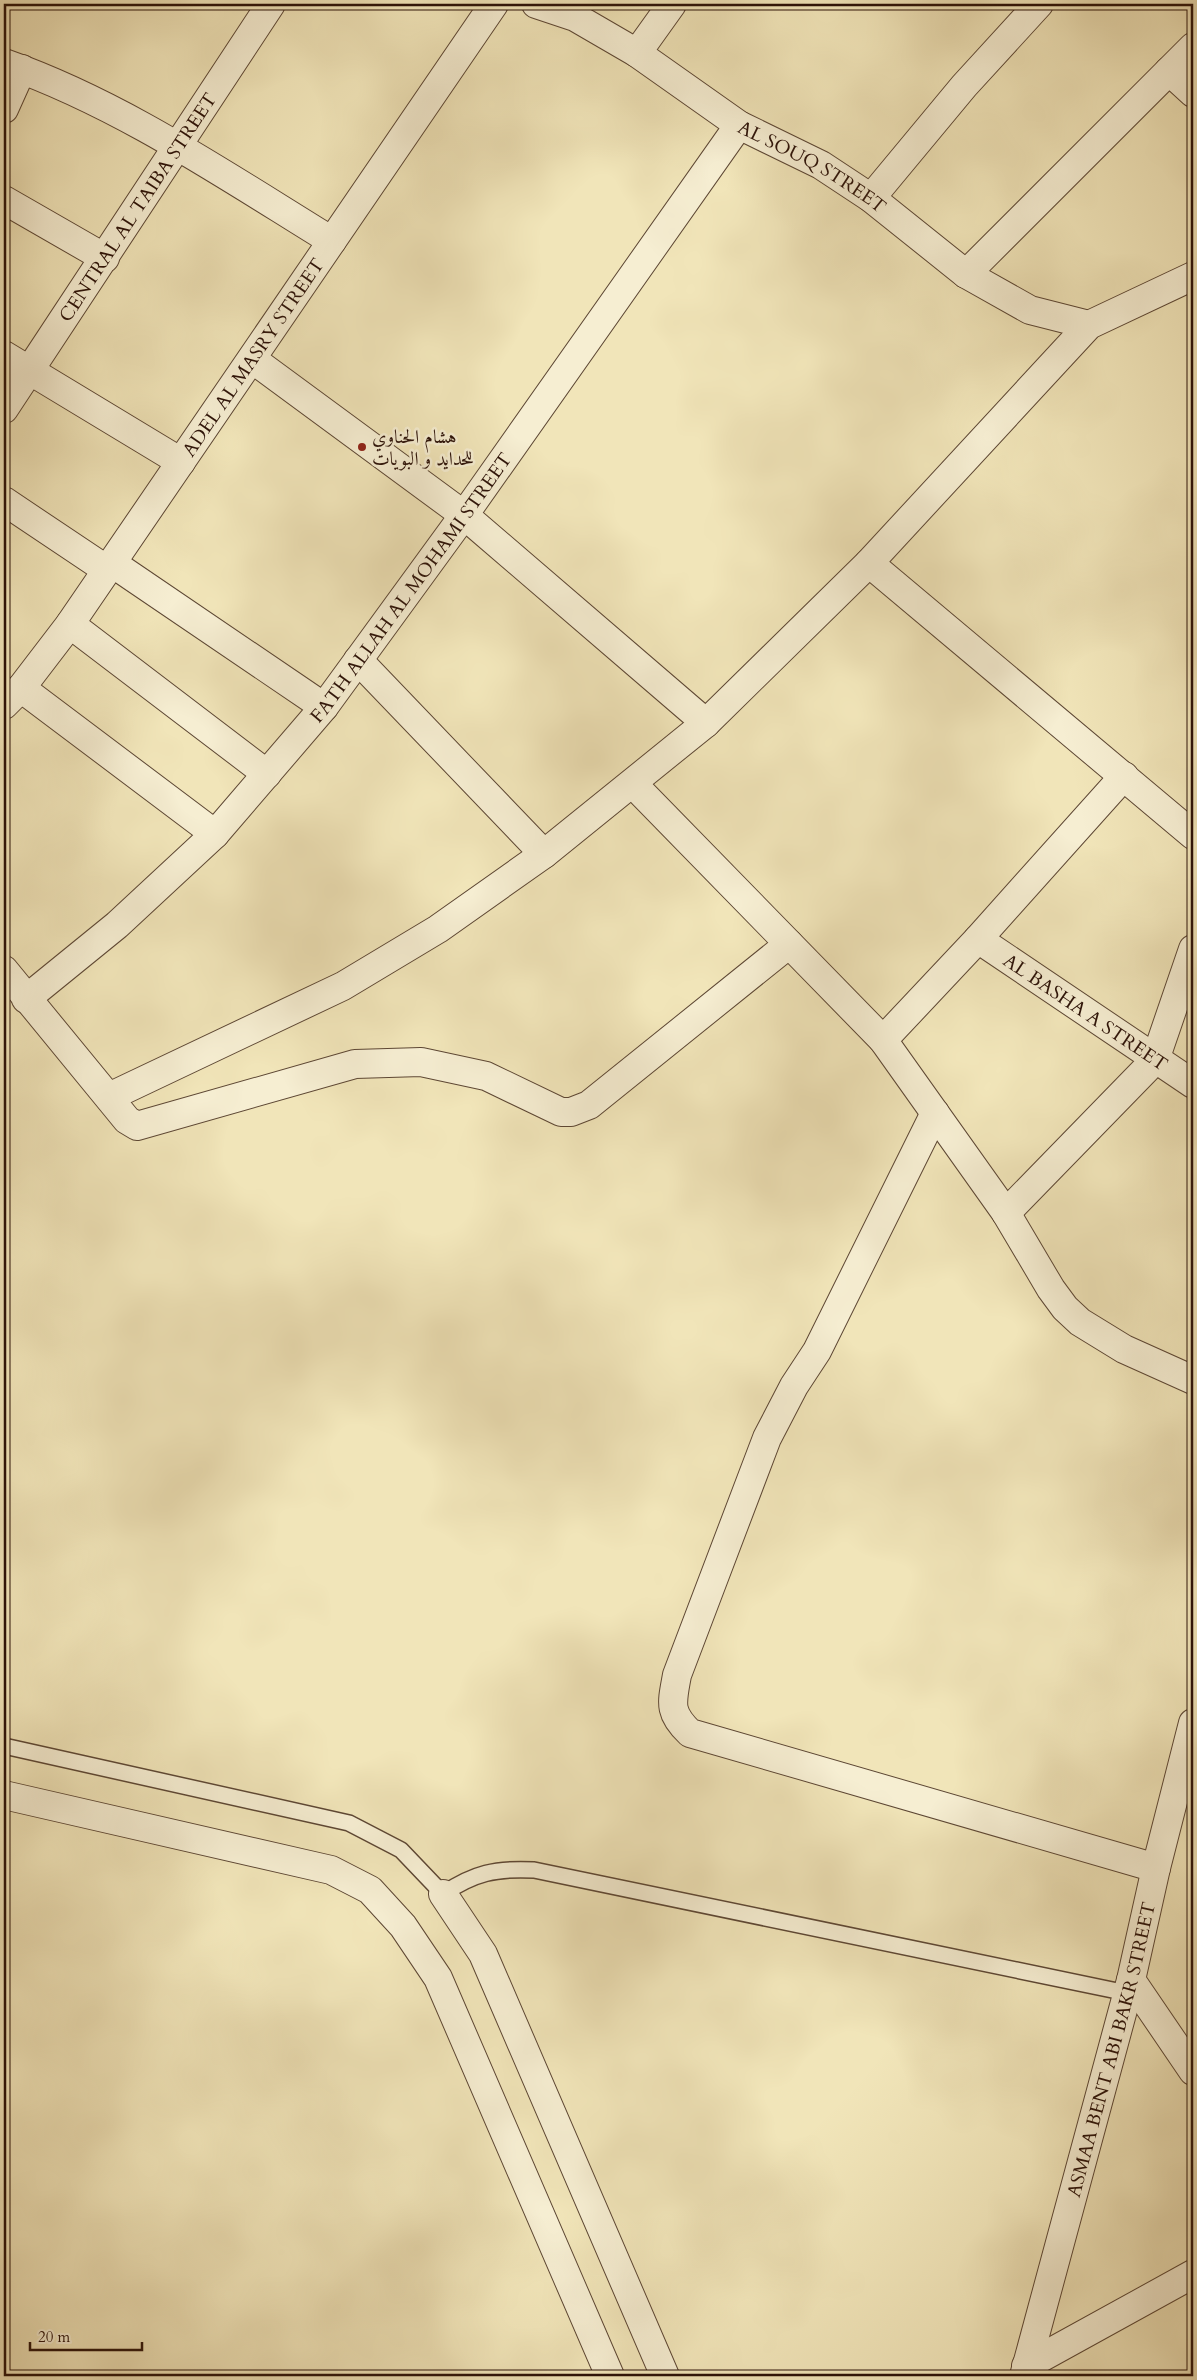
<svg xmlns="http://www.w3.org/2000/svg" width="1197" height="2380" font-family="Cardo,Amiri,serif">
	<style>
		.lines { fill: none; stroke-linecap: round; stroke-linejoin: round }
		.lane-casing { stroke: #5d4734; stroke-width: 18 }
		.street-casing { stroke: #5d4734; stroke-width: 30 }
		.lane { stroke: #f6eed2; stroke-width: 15 }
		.street { stroke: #f6eed2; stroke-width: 28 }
		.poi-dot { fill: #8f2418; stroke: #f6eed2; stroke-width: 2 }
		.labels { text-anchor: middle; stroke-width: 5; stroke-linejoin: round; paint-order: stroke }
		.street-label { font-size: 19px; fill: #2c1208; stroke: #f6eed2 }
		.poi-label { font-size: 19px; fill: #2c1208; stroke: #f6eed2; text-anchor: start }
	</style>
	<rect width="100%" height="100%" fill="#f1e5b9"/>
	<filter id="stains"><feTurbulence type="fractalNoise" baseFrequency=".004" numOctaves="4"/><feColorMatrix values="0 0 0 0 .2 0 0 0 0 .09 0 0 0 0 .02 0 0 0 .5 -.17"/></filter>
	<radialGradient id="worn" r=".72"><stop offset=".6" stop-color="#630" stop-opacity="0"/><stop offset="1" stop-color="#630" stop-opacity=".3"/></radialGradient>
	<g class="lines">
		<defs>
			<path id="lane" d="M4,1746L349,1823L401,1850L443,1894C474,1873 496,1868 534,1870L1127,1993"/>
			<g id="street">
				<path id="s1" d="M536,4L575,17L637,53L739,125L821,165L871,198L966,274L1030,310L1089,325"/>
				<polyline points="637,53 672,4"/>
				<path d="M4,63C121,104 226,176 332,241"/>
				<polyline points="1169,71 1193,93"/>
				<polyline points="4,109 22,69"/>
				<polyline points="871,198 964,86 1039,4"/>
				<polyline points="4,200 105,258"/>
				<polyline points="966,274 1193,47"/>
				<polyline points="4,355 181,462"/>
				<polyline points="252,359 464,515 706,723"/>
				<path id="s2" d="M4,409L271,4"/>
				<polyline points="4,501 107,570"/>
				<polyline points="112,563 324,707"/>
				<polyline points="869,563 1193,835"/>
				<polyline points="70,624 267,774"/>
				<polyline points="358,660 544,854"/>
				<polyline points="21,688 215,834"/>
				<path id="s3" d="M4,705L21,688L70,624L494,4"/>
				<polyline points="633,784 883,1040 1006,1213 1051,1289 1065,1308 1080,1322 1124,1349 1193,1380"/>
				<path id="s4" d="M978,939L1193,1084"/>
				<polyline points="4,970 127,1120 137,1126 355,1064 421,1062 486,1076 561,1112 571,1112 589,1105 789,944"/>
				<path id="s5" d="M26,999L117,925L215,834L324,707L464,515L739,125"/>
				<polyline points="883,1040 978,939 1124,776"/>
				<polyline points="109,1097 343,986 438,929 544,854 706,723 869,563 1089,325 1193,276"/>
				<path d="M935,1113L817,1351L794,1386L767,1438L677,1675C672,1703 668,1712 690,1733L1156,1868"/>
				<polyline points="1006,1213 1155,1060 1193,949"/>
				<polyline points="4,1795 331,1870 370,1890 403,1926 438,1978 610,2376"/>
				<polyline points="443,1894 483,1954 665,2376"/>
				<polyline points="1131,1980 1193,2071"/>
				<polyline points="1026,2366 1193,2274"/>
				<path id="s6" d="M1024,2376L1131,1980L1156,1868L1193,1723"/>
			</g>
		</defs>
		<use href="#lane" class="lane-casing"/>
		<use href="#street" class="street-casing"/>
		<use href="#lane" class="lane"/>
		<use href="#street" class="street"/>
	</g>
	<circle class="poi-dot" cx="362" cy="447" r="5"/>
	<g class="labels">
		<g class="street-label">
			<text dy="7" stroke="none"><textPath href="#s1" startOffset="322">AL SOUQ STREET</textPath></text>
			<text dy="7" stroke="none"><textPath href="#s2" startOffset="242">CENTRAL AL TAIBA STREET</textPath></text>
			<text dy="7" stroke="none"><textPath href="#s3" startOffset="428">ADEL AL MASRY STREET</textPath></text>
			<text dy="7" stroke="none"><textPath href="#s5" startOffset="566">FATH ALLAH AL MOHAMI STREET</textPath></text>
			<text dy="7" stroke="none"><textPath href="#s4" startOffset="130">AL BASHA A STREET</textPath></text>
			<text dy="7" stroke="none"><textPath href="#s6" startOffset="338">ASMAA BENT ABI BAKR STREET</textPath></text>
		</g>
		<g class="poi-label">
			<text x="372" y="443">هشام الحناوي<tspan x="372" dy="22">للحدايد و البويات</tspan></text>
		</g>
	</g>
	<rect width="1197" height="2380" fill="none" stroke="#f1e5b9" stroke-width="20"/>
	<rect x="5" y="5" width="1187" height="2370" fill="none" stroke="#2c1208" stroke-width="2.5"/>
	<rect x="10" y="10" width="1177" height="2360" fill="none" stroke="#2c1208"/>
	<path d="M30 2342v8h112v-8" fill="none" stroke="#2c1208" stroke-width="2.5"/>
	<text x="38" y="2342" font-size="15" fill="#2c1208" stroke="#f6eed2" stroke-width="4" paint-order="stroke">20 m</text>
	<rect width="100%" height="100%" filter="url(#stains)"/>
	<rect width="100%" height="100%" fill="url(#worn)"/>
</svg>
